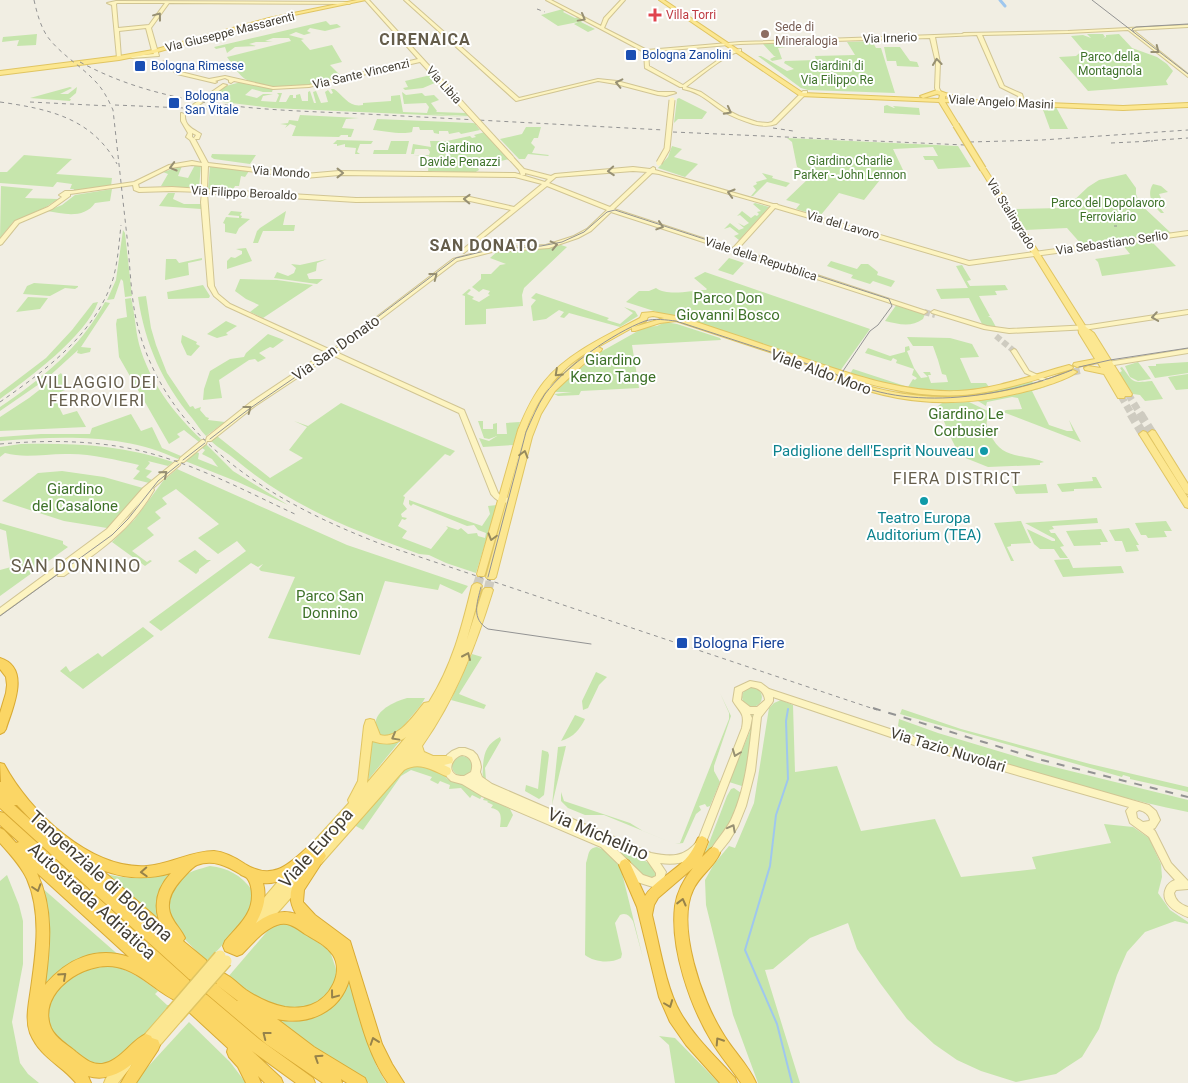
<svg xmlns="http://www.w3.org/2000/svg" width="1188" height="1083" font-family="Roboto,sans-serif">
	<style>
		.green { fill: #c6e5ac }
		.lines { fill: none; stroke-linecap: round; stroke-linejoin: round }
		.stream { stroke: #9fc7ee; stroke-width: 2 }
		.canal { stroke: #9fc7ee; stroke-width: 3 }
		.secondary-tunnel-far1 { stroke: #cecbc0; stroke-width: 5; stroke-dasharray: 5 2.5; stroke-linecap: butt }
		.secondary-tunnel { stroke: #cecbc0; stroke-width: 6; stroke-dasharray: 6 3; stroke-linecap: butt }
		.primary-tunnel-far1 { stroke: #cecbc0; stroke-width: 7; stroke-dasharray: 7 4; stroke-linecap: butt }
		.primary-tunnel { stroke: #cecbc0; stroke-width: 9; stroke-dasharray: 9 4.5; stroke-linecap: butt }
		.secondary-casing { stroke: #d1c593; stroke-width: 2 }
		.primary-casing { stroke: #e0c562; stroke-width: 2 }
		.highway-casing { stroke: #d9ab35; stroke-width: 2 }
		.secondary { fill: #fdf4c1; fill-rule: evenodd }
		.primary { fill: #fce791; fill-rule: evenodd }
		.highway { fill: #fbd665; fill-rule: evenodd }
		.tram { stroke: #939393; stroke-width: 1 }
		.rail-far1 { stroke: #939393; stroke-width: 1; stroke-dasharray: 4 4; stroke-linecap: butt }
		.rail { stroke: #939393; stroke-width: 2; stroke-dasharray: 8 8; stroke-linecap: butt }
		.secondary-bridge-casing { stroke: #d1c593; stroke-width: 7; stroke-linecap: butt }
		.primary-bridge-far1-casing { stroke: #e0c562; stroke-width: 8; stroke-linecap: butt }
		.primary-bridge-casing { stroke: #e0c562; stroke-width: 14; stroke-linecap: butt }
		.secondary-bridge { stroke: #fdf4c1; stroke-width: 5 }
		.primary-bridge-far1 { stroke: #fce791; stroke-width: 5.5 }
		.primary-bridge { stroke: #fce791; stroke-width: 11 }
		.oneway { stroke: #979073 }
		.oneway2 { stroke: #968a5d }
		.oneway3 { stroke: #96824a }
		.health-dot { fill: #e0444e; stroke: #fff; stroke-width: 2 }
		.education-dot { fill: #8d6e63; stroke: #fff; stroke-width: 2 }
		.transit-dot { fill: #1a4fb4; stroke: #fff; stroke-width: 2 }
		.culture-dot { fill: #0f9aa8; stroke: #fff; stroke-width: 2 }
		.labels { text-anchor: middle; stroke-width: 4; stroke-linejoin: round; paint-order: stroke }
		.far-health-label { font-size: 12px; fill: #be3a42; stroke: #fff; text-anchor: start }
		.far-education-label { font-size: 12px; fill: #785e54; stroke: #fff; text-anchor: start }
		.far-street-label { font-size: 12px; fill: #433e33; stroke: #fff }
		.far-transit-label { font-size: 12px; fill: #164399; stroke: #fff; text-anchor: start }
		.far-park-label { font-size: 12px; fill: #3e7229; stroke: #fff }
		.park-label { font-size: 15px; fill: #3e7229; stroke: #fff }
		.street-label { font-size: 15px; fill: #433e33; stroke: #fff }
		.culture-label { font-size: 15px; fill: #0d838f; stroke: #fff; text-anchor: end }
		.transit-label { font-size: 15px; fill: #164399; stroke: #fff; text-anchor: start }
		.far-district-label { font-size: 16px; font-weight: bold; letter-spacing: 1px; fill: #655d4b; stroke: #fff }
		.neighbourhood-label { font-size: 16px; letter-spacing: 1px; fill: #655d4b; stroke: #fff }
		.quarter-label { font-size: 18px; letter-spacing: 1px; fill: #655d4b; stroke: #fff }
		.near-street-label { font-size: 18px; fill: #433e33; stroke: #fff }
	</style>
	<rect width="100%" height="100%" fill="#f1eee3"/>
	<g class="green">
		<polygon points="563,9 565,10 563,12 575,18 578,17 583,20 581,22 595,29 588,32 574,24 578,22 558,26 541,15"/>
		<path d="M326,21L330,25L337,24L341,27L325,31L310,28L307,31L311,33L304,35L296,32L289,35L304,39L301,40L310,50L332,45L342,62L330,65L343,78C313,85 276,94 247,80C239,76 232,64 227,57L291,41L289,38H273L265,41L273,42H256L249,44L256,46L235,47L227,53L225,47L216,49L214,47Z"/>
		<polygon points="37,34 36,45 17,46 19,40 2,42 3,37"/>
		<polygon points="1087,34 1103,34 1105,37 1102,39 1106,37 1106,35 1119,34 1132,48 1157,57 1167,64 1173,71 1166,81 1168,85 1088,91 1059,57 1076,56 1083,50 1071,36 1083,35 1091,38"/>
		<polygon points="872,41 876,48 881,48 895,93 808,90 801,88 758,56 761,56 787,71 794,69 784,63 785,61 816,60 815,56 855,55 847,42"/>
		<polygon points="806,43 808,47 786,45 786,47 778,48 782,59 772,61 770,59 776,56 774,56 763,44"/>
		<polygon points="884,47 900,47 910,61 917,62 919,67 897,66 896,61 887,61"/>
		<polygon points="431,75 437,82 423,88 405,90 403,88 408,87 405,81"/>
		<path d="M241,82L273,89L272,92H263L252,89L245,95L257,98L263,94H273L263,96L261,101L276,102L279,95L277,93H282L279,102H286L290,95H293V98H296V95L300,94L302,101H308V92L310,91L314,103H316L313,92L316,91L321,103L328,102L325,92L328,90L331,94L333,93L331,89H334C344,96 349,108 363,105V103L391,101V96L400,95L403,112L427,113L429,107L426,103L404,104L402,92L406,95L422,93L425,96L434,95L439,100L431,103L437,111L436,112L466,113L469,116L427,114L470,117L272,108L206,100L222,87Z"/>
		<polygon points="70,87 72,88 60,94 68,94 77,87 76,93 69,99 71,99 70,101 30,98"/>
		<polygon points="679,98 707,112 702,119 678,119 674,123 677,99"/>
		<polygon points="887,105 894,108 895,108 893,106 919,108 920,115 884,113 884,106"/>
		<polygon points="1042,107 1056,107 1068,129 1050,129"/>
		<polygon points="300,115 359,118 346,119 342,128 354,129 351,137 348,137 348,135 341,135 339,137 292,136 296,126 290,124 285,128 287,125 280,124 288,123 289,120 298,121"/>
		<path d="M377,119L473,123L478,124L476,125L480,130L461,134L459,132L449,134L448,131H439V134L434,133L433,130H420L419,127H413L412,132C402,135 384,131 373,130Z"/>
		<polygon points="526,127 541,127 538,138 534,138 531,143 535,147 532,153 549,155 548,156 528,154 525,159 519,159 500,139 522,134"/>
		<polygon points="485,132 509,159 497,162 492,158 475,162 479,170 474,173 433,171 428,173 429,156 413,156 429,155 430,152 428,149 415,149 414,154 411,154 413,144 431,147 430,141 447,141 470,136 472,138 476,137 474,135"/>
		<polygon points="787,138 958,146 971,167 938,169 933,160 925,160 923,156 938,156 933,147 893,149 903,170 879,172 883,176 864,200 839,193 820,216 796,209 800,204 786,200 809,178 805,171 797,167 792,142"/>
		<polygon points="337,140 373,141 371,144 360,144 357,152 360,154 355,154 356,148 345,147 345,144 337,146 337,144 333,144"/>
		<polygon points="391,141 409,141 406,154 373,154 374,150 388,150"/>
		<polygon points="672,146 682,149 674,157 698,164 685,177 658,168 668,157"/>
		<polygon points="212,154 256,155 250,164 214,159 211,157"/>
		<polygon points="24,155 72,159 56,174 112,178 111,186 73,192 74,189 70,189 72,184 57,182 53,187 0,183 0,172 7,172"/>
		<polygon points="195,165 201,165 199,188 161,186 168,174 163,172 182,166 178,176 188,178"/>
		<polygon points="210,166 212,166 249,171 245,177 241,176 239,186 235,186 233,190 208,189"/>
		<polygon points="762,173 773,176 772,178 790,183 786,187 767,182 753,196 751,196 756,190 753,186 757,184 756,182 767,179"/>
		<polygon points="1126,174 1136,188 1136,194 1140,204 1171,233 1082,245 1067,228 1025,230 1012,209 1062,208 1070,204 1088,187 1099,180"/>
		<path d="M1153,184L1161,186L1168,192L1159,194L1166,208H1160L1164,213H1161C1153,205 1146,195 1153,184Z"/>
		<polygon points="1,186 33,189 25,198 58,199 46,207 13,222 0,238"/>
		<path d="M112,189L110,201L95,203C84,219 64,214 47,211L62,205L75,195Z"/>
		<polygon points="168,193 175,193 173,199 184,204 201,204 201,209 159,206"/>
		<polygon points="755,203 769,207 739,240 734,236 739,234 730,227 724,229 730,223 739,230 744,228 738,223 744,226 749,223 740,215 737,216 742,211 751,218 755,215 757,216 759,214 757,212 761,211 753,204"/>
		<polygon points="231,211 242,212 240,215 242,216 241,218 250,219 239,228 236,234 225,232 225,224 223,223 226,217 239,218 239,216 228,215"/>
		<polygon points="286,211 283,225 295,225 294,231 263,231 258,243 253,243 257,231 260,228"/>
		<polygon points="123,230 125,233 132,296 125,297 123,281 121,279 114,299 107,300 116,280"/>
		<polygon points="1148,241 1147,243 1152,242 1176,266 1102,276 1098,262 1095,259 1130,254 1122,244"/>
		<polygon points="561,245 567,247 524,288 522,295 523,306 486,309 486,324 465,325 465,296 462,295 469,289 471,290 467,294 474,297 472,299 479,302 490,295 488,294 490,291 483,289 479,292 472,287 481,279 481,274 491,274 500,265 506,264 490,258 498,251 537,249"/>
		<polygon points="246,248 252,261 227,269 227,261 231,257 235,258 242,254 242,251 236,249"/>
		<polygon points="202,258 202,260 188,263 189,275 165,280 166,259 176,259 179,263"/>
		<polygon points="729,258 744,263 733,275 718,270"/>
		<polygon points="327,259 317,263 316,271 307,274 309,279 323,279 317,284 274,278 277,272 288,276 294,273 296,268 291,264 300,265"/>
		<polygon points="831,261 857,269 861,264 868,264 878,272 877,275 895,281 891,287 873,281 870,284 851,278 853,275 827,266"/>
		<polygon points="962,265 971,280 967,281 970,286 1005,285 1008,290 995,291 997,295 979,296 990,316 988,316 991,318 996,327 983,326 969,298 941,299 936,289 968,288 956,266"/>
		<path d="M705,272L870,329L840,371L626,302L639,291H649L656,288C668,297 692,290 706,290L707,289L694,278Z"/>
		<polygon points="240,279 277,280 313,285 263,318 250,312 259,305 246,299 235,291"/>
		<polygon points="34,283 78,286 78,287 75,289 65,288 50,296 23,294 27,286"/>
		<polygon points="203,285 210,296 209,298 168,299 167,292"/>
		<polygon points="536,293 609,318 607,320 620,324 633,313 624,307 635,311 638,316 620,327 569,313 564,318 560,317 564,312 559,310 546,319 533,321 531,306 536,300 531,298"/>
		<path d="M146,296L151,328L156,345L167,373L190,407L193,406L195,409L201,407L200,410L206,417L209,418L208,420L225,422L206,436C201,431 197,424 192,418C162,382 145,344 138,297Z"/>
		<polygon points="28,297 48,298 40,309 16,312"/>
		<path d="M131,298C135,313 135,329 139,344C149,381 174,414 201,439L199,442L184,430L177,434L180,437L169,444L119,357L116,324L117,319L127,317L125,299Z"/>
		<path d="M98,302C86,336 29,378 0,399V393L46,358L72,330L93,303Z"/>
		<path d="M105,302L110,303L81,347L91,348L90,352L81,354L77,353L78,350L45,380L0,411V407C42,379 81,347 105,302Z"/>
		<path d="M897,304L925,314L923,319C911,328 898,324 885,321Z"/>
		<polygon points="226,321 237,326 226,333 228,335 217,338 207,334"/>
		<polygon points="665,322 677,324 720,338 721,340 632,345 639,388 581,391 579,395 558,396 554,394 572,392 553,392 597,354 645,327 657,326"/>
		<polygon points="268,334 284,340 273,348 270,347 259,353 266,358 258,362 255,359 249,360 219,380 222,398 203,400 204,389 210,371 230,359 244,357 246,353"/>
		<polygon points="182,335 197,342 196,344 200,346 191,356 187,355 181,342"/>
		<path d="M907,337L950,338L972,344L979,357L960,358L971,383H986L989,387C961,392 931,393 903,388C885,385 867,379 850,374L853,369L908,387L913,379L915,380L917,378L912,375L914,369L896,363L897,360L893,358L891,361L865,353L868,348L890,356L905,352V347L909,346L910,350L907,351L914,368L921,378L928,377L923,372H930L931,375H928L931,383L948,382L946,375L942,374L938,360H941H938L933,346H913Z"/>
		<polygon points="1138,362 1151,379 1138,381 1130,377 1125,366"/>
		<polygon points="1188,362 1188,373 1155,378 1148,366 1156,366 1156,364"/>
		<path d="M1122,367C1134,383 1131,383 1152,381L1163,399L1145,401L1140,395L1133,394L1119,373L1122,371L1120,368Z"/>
		<polygon points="61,373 70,388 53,395 63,415 77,411 86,427 0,431 0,417 29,398"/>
		<polygon points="1188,374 1188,389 1176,390 1168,377"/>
		<polygon points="1031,381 1035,384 976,397 936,397 935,395 998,389"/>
		<polygon points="1049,386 1032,391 1049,425 1067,431 1073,431 1069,420 1081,442 1003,412 1006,410 1022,409 1018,398 1012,397 987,402 986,406 978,401"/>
		<path d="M969,402L990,412C986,421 985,424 990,434C1003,461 1022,453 1044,462L1040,463V465L988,467L963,457L958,452L949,434L938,406L942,403Z"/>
		<path d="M341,403L455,451L450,456L445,454L403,496L405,497L403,504L407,509L401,514L402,517L407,518L405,520L402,519L398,526L407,531L402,538L431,549L448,528L446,526L458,530L461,528L468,534L477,533L478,536L485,538L486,533L478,530L474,525L467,526L413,504L411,506L409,504V500L482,526L490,514L488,506L497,505L476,573L446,563L429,555L419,554C353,530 290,506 236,460C228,453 218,448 211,441L217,436L270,478L303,458L289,450L307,427L294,421L308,426Z"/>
		<path d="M131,414L141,431L152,427L162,448L181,456L178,459C124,433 58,436 0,441V437L41,434H90L92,428Z"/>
		<polygon points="478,421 483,421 483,429 493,429 493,424 497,423 497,434 507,434 506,423 520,422 513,445 483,447 479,438 489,441 497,436 489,439 484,438"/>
		<path d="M21,444C73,443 123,445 173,462L168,466L148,461L150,463L145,469L152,471L146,477L152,480L149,483L133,479L140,471L136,469L139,465C116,460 93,454 70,454C48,453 26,459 5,453L0,457V447Z"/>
		<polygon points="206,444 233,471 288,505 238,482 185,461 196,452 199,453 198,459 218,467 212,459 202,454 205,450 202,448"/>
		<polygon points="177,469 347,545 468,586 462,594 440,584 438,590 385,581 360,655 268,638 295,577 261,571 259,569 263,564 258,567 251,563 161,631 149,622 246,551 237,541 218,554 198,538 219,524 176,489 162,498 167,504 155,512 161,518 147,528 154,535 132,551 147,562 150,560 152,561 145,566 112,542 135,519 163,481"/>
		<polygon points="62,471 104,477 143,488 111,526 107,528 64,521 2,501 38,473"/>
		<polygon points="1092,477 1096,477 1102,488 1074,489 1074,491 1062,492 1057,484 1093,481"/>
		<polygon points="1046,484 1048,493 1016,494 1012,486"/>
		<polygon points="1097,518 1098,523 1052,526 1054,529 1049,530 1051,533 1055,533 1064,546 1060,547 1068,558 1060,558 1054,549 1040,549 1034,544 1027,529 1052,541 1055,541 1055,539 1025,523"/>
		<polygon points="1021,521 1031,543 1011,544 1011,546 1007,547 1014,561 1011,561 994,523"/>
		<polygon points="1166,521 1172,531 1164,531 1167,537 1148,538 1146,535 1141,535 1135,523"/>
		<polygon points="0,523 63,541 63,544 68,547 0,596 0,570 11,567 6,531 0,529"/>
		<polygon points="1129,528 1139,545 1136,545 1139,551 1126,552 1122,541 1115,541 1109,530"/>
		<polygon points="1101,529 1108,542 1100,542 1101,545 1074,546 1066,531"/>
		<polygon points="195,550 207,560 211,560 199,569 199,571 196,574 178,561"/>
		<polygon points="1069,559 1073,568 1121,566 1124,573 1063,577 1054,560"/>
		<polygon points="143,627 154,636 83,689 60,671 66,666 70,672 98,653 102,657"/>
		<polygon points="472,654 482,657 459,694 486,705 484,709 451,700"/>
		<polygon points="596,672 607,677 599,685 588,708 583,710 582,701"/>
		<circle cx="752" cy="697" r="10"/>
		<polygon points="720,693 731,716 714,766 714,771 720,782 710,806 707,807 705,804 699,806 701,810 696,814 683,843 675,844 604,815 585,815 568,808 561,801 561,792 564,801 630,823 643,831 675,844 680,843 729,719 729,713"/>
		<path d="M407,698H425L421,705L395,736L384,738L377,733C369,713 391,703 407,698Z"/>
		<polygon points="781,700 793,705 795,772 837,766 861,831 935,819 961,877 1036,869 1032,857 1111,843 1104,824 1133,827 1149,838 1161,864 1162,877 1158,893 1170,910 1188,922 1188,924 1175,921 1145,932 1127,952 1117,975 1099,1029 1082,1057 1056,1074 1016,1082 981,1071 957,1060 934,1044 907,1019 880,983 857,949 848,923 810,938 773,969 765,970 800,1083 758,1083 733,1015 706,905 705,880 714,864 729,846 735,848 754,803 769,708 774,703"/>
		<polygon points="902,709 961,729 1090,764 1188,787 1188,792 1130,779 1130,777 1123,775 1122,777 900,714"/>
		<polygon points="755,713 745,787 729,782 750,731 752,714"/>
		<path d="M575,715L585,719C580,729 574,737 561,741Z"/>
		<path d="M899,719L938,733L1038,763L1188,800V812C1093,793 1000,762 908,733L898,726Z"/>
		<path d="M408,731L368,780L372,739C385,748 397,741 408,731Z"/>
		<path d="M500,737L501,740L485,768L486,781C481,776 483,773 483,766C484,752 487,744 500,737Z"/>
		<polygon points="566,746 552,805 558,747"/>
		<polygon points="542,750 548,752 549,755 544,795 539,799 525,791 526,785 538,789"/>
		<circle cx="462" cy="766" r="10"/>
		<polygon points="412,766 426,767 442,772 447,779 464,785 482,796 480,799 472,795 470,798 461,788 449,789 450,785 440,781 438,784 430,780 432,777 411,770 401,776 363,830 354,825 403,770"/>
		<path d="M734,788L741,793C735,821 722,841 701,859L707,848L727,796L731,789Z"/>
		<path d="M485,796L510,809L513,815L507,827H500C501,818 503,810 491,808L493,805L487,802L488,801L483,800Z"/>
		<polygon points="612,844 653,865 658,876 647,880"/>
		<path d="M597,847L606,851L620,865L643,958L633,921C630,916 626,912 620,915L615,923L622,954L621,958C610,964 594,962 585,955L586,863C589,856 587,848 597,847Z"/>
		<path d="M210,866C228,868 241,875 252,890L251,913L207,962C197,951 176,932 170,921C162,907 170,888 181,878C189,871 200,869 210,866Z"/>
		<path d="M172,872C160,892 153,899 159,923L101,873C128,880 145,879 172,872Z"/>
		<polygon points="7,875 19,905 23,921 23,964 12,1022 20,1063 28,1074 39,1083 0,1083 0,881"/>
		<polygon points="41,887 122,958 97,954 42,996"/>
		<polygon points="285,923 295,926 330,951 338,975 337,983 323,1001 294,1011 251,997 228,977 270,928"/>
		<path d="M106,965C127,968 141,978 158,991L155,994L167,1005H172L132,1051L102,1066H92L50,1032L46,1021L48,1008L54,994L68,978L91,967Z"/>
		<polygon points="348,974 376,1065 386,1083 369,1083 273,1019 293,1022 326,1012 340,997"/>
		<polygon points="189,1022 230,1062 246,1083 133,1083"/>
		<polygon points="659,1036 675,1038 719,1083 675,1083 669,1045"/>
	</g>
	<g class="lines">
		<polyline class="stream" points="788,709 786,721 788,779 776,815 770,866 745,950 777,1024 792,1083"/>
		<polyline class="canal" points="1000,0 1005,6"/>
		<polyline class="secondary-tunnel-far1" points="188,111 193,107"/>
		<g class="secondary-tunnel">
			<polyline points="924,312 935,315"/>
			<polyline points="996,336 1014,351"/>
		</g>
		<g class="primary-tunnel-far1">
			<polyline points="1073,372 1082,370"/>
			<polyline points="1128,394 1141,415"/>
			<polyline points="1121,396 1132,415"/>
		</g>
		<g class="primary-tunnel">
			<polyline points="1131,414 1143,434"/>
			<polyline points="1140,414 1152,433"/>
			<polyline points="477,586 481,574"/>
			<polyline points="488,590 491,577"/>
		</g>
		<defs>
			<g id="secondary">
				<polygon points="365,0 369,0 447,85 447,87 443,87 420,62 309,87 273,89 234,81 231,83 229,82 229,80 225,78 215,81 217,82 215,83 177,74 162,62 166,61 181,72 209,79 225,76 273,87 309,85 418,59"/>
				<polygon points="404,0 408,0 519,98 598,79 617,81 658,92 674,92 676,93 666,96 658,95 616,84 598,81 516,101"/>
				<path d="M546,0H551L601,26L604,18L621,0H625L608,19L604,28L647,50L740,42L962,34L964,33L1068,31L1188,25V27L1133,30L1188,74V77L1128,30L1068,33L982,35L1004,86L1022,94L1025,103L1023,104L1021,103L1018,96L1000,87L977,35L935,37L940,63L939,88L941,92L939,93H937L935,88L936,63L930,38L740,44L648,52L649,66L683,85L732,50L741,49V51C726,54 699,77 686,87L701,92L727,110L739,116L757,122L768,123L772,122L803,91H807V93L776,124C768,127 761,126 753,124C743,121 733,117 724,112C710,103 700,92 683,89V87H680L645,68L644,52Z"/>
				<path d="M116,1L349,2L351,3L349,4L169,3L151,28L159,56L132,58L130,57L132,56L154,54L152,51L146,28L119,31L121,58L119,59L117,58L112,5L107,3ZM117,3H165L149,25L118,28L116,4Z"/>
				<polygon points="223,84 227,85 195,108 191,108 191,106"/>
				<path d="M181,113L185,114C184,126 193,129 201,134L199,139H195L194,138L196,135L192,133V137L195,139L208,163L305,174L339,171L515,173L545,182L548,179L525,173V175H521L519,170L508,158L513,157L524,169L551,176L555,174L633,167L650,169L653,167L655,168V170L773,204H777L778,205L969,261L1188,231V235L969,265L775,208L738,249L926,311L927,312L924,314L611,212L591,231L578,238L549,248L492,252L457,261L353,340L336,352L464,410L498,493L502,497L509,498L510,500L509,502C501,504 496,500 491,494L459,413L332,355L255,406L211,441H207L206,444L184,462H181L180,465L153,488L154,490C131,530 101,550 64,576H58L57,574L0,615V608L107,529L143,488L176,461H179L180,458L202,440H206L207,437L251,402L326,352L226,306L214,296L208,286L201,202L202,192L172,191L139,192L134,190L133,185L70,194V196L52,209L19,223L2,244L0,245V239L15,221L48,207L62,197L59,195L65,191H72L134,182L169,165L192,161L202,163L190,140L186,137L188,133L181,121ZM192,165L202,166V189L172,187L139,188L138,184L170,168ZM208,166L305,178L339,175L515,177L542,184L514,207L470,197L356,198L207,189ZM633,171L647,172L610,207L549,183L556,177ZM652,173L659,174L771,206L733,248L614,209ZM547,186L607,210L587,229L574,236L546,245L492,248L453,259L349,338L331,350L230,304L218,294L214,286L207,193L356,202L470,201L511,210L462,250L461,251L464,253ZM140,502L131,514L116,529Z"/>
				<polygon points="934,310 987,326 1009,329 1090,325 1188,310 1188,314 1090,329 1009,333 984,329 932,313 931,312"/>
				<polygon points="1014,349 1016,350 1029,371 1051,381 1052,382 1051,383 1047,383 1025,373 1011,351"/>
				<polygon points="1188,349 1188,353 1108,366 1105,364 1108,362"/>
				<path d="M750,681L761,683L769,689L923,740L1149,805L1156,811L1160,820L1155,828L1153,829L1155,831L1171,863L1188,881V889L1176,890L1174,893C1175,901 1182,905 1188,907V917C1177,913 1159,903 1166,888C1168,884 1170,882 1175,880L1165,869L1149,837L1130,823L1126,811L1129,807L923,748L773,697V701L772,703L761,717L755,771L746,806L738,826L729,841L717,856L714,857L711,856L709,853C715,841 725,832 731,820C746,788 749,752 753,717L754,714H750L752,718L750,728L705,845C694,861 679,866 660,863L666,872C664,880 661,884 653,887L637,882L601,847L482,796L462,784L451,781L447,777L443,769L444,762L447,755L452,751L459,748H465L473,751L477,755L480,762L481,767L480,772L482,777L492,784L651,853C671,857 685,858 698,840L742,728C745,712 740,713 733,701L735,688ZM751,687C759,688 764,692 765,700L757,707H750L741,700L742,692ZM462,755C471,756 474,764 471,772L464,776C462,776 459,776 456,775C446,769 454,757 462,755ZM1139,810C1144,811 1149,814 1150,820L1149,821L1143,822L1137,818L1136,812ZM611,844L647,860L656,873V876L652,878L643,875Z"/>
			</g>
			<g id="primary">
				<polygon points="357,0 366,0 270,20 154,53 119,60 0,75 0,71 119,56 153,50 269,18"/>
				<polygon points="659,0 664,0 803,93 939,99 940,95 937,94 923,98 920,96 937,90 957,97 954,99 945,96 945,99 1123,106 1188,103 1188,107 1123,110 945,102 959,125 956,127 953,125 939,102 800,96"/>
				<polygon points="981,168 986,169 1086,327 1094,333 1132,394 1131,396 1125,396 1105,363 1125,396 1124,398 1118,398 1104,374 1085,370 1084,368 1088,366 1101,368 1098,363 1077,367 1073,365 1074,363 1095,359 1079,333 1078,327 980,169"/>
				<path d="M653,312L681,317C720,330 760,343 800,357C851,374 903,393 958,391C997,389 1032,375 1069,365L1073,367L1072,369C1044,377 1015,387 986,392C933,402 883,389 832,373C897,402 970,404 1037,383C1050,380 1061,373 1073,370L1077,372C1067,380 1040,388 1027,391C951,411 888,404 817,372L816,370L818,368L676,321L660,323L635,331H632V328L598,347L602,349L601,351L588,360L555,391L541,414L532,437L496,577L494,579H488L486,577L524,437L485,574L484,576H478L477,574L518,430C525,413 532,397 544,382C567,353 608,335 640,318L642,313ZM653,316L664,318L634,327L646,321L648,317ZM588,352L549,387L533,414L524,437C534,402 557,370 588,352Z"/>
				<polygon points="1152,430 1155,431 1188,484 1188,494 1185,493 1148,433"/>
				<polygon points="1143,431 1146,432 1188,498 1188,508 1185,507 1139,434"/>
				<path d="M477,583L480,584L482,586L467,639L483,590L485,588H491L493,590C476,645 456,698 422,746L424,752L433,756H448L452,757L453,760L452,763L444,765L450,768L451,771L450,774L446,776C432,770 419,761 404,770L321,864L317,865L313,864L311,860L313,857H307L306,853L307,849L349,803L348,800L358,781L364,726L366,720L370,719L374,720L380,735C398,740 414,715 424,703L429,702C452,666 462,627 472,586L474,584ZM406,737L367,783L372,741C385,745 395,745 406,737Z"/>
				<polygon points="297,863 301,864 303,868 299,874 304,875 306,879 304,883 263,929 259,931 255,929 253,925 254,922 251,921 249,917 251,913 293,864"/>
				<polygon points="171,1007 180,1014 182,1018 180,1022 154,1052 150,1054 146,1052 145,1050 139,1049 137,1045 139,1041 167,1009"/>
				<path d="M126,1058L130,1060L132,1064L130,1068L118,1083H104C107,1074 117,1061 126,1058Z"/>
			</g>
			<g id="highway">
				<path d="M0,658C32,668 12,709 6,729L4,732L0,734V713L6,693L7,685L6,677L0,669Z"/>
				<path d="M0,763L4,764C29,811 90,870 147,866C170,864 191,851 214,851C225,852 236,858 245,864C274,882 290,863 311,844L315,842L319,844L321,848L320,850L324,852L326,856L304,890L303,902L315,915L350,941L382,1044L392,1064L404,1083H388C367,1053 359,1015 349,980C340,1012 308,1026 277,1019L314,1047L365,1078L367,1083H347L341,1079L342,1083H323L266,1044L207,994L205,989L207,984L212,982L217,984L214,979L216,974L221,972C231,976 238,984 246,990C258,998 270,1004 285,1007C293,1008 303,1008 311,1005C330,998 344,973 333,955C326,945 315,940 305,934C296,928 289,921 277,925C263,930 252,944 242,954L237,956L225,951L223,946L225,941C234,930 248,918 251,904C253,896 252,884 247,878C245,876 242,876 240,874C227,866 213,859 197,865C192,867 185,876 181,880C174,888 168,897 169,908C170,920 180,927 185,938L183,941L206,960L208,965L206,970L200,971L201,974L199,979L194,981L189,979L0,808V782H1ZM14,805H17L35,824ZM52,838L71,853L70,855ZM306,865C294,882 284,893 296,914C281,909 268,914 256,923C263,910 267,898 263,883C279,885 294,875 306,865ZM102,870C126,879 147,880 171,873C159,886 153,902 159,920ZM217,985L238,1001H237Z"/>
				<path d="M0,812L4,813L189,980L191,985L189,990L183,991L184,994L182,999L177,1001C156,992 141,972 117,967C86,960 36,992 51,1028C55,1038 68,1045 76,1052C84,1058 91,1065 102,1064C121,1061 130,1041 146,1034L151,1036L152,1038L158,1040L160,1045L158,1050L136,1083H121L132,1064C119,1074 105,1081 88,1076L91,1083H76C61,1064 41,1059 30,1033C25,1019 29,1003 31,988C36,953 42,913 27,879C21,866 10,854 0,843V828L4,830L16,843L19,842L0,825ZM37,873L129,957C96,946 67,959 45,985C50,947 54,909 37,873Z"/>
				<path d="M702,836L706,838L708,842L702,857L710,849L714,847L718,849L720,853C714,867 699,876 693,890C676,926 702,1000 722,1032C732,1050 748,1064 756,1083H741C732,1069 720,1056 712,1042C690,1006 670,948 675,906C677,892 684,879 693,868L658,898L654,905L652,915C659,943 666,988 680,1012C694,1037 716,1057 735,1078L737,1083H720L686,1045L670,1022L659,997L637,907L619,865L621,861L625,859L629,861L645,896C657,877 682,869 693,849C695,846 696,842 698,838Z"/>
				<polygon points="202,993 207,995 259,1039 313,1078 315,1083 296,1083 252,1051 281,1078 283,1083 265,1083 258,1076 261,1083 246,1083 238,1067 229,1057 227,1052 228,1048 190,1013 188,1008 190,1003 196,1001 197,995"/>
			</g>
		</defs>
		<use href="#secondary" class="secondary-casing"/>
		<use href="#primary" class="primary-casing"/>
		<use href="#highway" class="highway-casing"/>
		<use href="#secondary" class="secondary"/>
		<use href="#primary" class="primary"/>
		<use href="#highway" class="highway"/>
		<g class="tram">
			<polyline points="1092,0 1188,74"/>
			<polyline points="1134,32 1132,29 1136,27 1188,24"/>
			<polyline points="335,349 456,258 489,250 541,246 562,242 584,232 607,212 615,210 889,299 892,306 878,325 870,331 843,371 843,376 848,381"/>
			<polyline points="1079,367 1110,360 1188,348"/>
			<polyline points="210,439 249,409 326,356"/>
			<polyline points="183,460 205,443"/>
			<path d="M488,577L526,432C532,419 537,406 545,394C566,366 613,333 645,321C655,318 666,320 676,321L832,372C898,415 1003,398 1072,370"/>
			<path d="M481,587C477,603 471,619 488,629L591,644"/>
			<polyline points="0,616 112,535 128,519 158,481 179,464"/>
		</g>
		<g class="rail-far1">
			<path d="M34,0C37,13 40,25 47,36C60,54 80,65 95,81C103,89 108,99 113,110C118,155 123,201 128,246C130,268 131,292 135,314C160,438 272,502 381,544L877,710"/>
			<polyline points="537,9 545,12"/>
			<path d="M80,62C174,113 280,109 384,115C477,120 571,125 664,130"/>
			<path d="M0,102C49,109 92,118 117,164"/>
			<polyline points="30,102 110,106"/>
			<polyline points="115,105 207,109"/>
			<polyline points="773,128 793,131"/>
			<polyline points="673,132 965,145"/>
			<polyline points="1146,141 1188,138"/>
			<polyline points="970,142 1042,140 1188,130"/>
			<polyline points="1111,143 1153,141"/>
			<polyline points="1114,226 1117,226"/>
			<path d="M0,402C46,370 95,334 113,279C118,261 119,243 121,225"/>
			<path d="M0,444C46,440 92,440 137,450C194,463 245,491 297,515"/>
		</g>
		<polyline class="rail" points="873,708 1042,760 1188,797"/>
		<defs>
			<g id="secondary-bridge">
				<polyline points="445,86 511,158"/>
				<polyline points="659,163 667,149 672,100"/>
			</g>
			<polyline id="primary-bridge-far1" points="956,125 983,169"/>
			<g id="primary-bridge">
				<polyline points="171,1013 220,956"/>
				<polyline points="176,1018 226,961"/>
			</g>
		</defs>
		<use href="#secondary-bridge" class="secondary-bridge-casing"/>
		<use href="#primary-bridge-far1" class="primary-bridge-far1-casing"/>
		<use href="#primary-bridge" class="primary-bridge-casing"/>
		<use href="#secondary-bridge" class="secondary-bridge"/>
		<use href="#primary-bridge-far1" class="primary-bridge-far1"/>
		<use href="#primary-bridge" class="primary-bridge"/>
	</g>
	<defs><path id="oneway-chevron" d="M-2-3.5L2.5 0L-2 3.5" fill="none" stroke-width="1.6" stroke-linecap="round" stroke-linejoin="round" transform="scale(1.25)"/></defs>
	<g class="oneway">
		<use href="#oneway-chevron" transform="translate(158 16) rotate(-53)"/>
		<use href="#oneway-chevron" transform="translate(582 18) rotate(29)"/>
		<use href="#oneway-chevron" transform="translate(1156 50) rotate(38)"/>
		<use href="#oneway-chevron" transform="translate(937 62) rotate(-96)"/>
		<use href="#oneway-chevron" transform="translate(619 83) rotate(-167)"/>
		<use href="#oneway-chevron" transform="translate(728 111) rotate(28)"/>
		<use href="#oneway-chevron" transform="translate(173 167) rotate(164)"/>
		<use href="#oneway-chevron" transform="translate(611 171) rotate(176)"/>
		<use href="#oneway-chevron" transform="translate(340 173)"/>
		<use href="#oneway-chevron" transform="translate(731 193) rotate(-164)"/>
		<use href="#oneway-chevron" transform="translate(467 199) rotate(-178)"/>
		<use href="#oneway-chevron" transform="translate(660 226) rotate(18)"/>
		<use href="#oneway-chevron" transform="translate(554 245) rotate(-13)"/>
		<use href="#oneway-chevron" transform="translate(434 276) rotate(-38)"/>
		<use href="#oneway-chevron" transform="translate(1155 317) rotate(171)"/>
		<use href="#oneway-chevron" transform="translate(248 409) rotate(-37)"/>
		<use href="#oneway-chevron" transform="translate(164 474) rotate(-40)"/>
		<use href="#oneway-chevron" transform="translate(736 753) rotate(111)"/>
		<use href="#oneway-chevron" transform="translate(732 828) rotate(-62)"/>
	</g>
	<g class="oneway2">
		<use href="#oneway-chevron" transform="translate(558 373) rotate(137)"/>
		<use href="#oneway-chevron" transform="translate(524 454) rotate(-74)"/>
		<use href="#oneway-chevron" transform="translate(492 537) rotate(106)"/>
		<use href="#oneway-chevron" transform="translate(467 656) rotate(-66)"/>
		<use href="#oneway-chevron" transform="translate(395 737) rotate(151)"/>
	</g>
	<g class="oneway3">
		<use href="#oneway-chevron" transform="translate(144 872) rotate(177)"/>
		<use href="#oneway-chevron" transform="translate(37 888) rotate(72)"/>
		<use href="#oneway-chevron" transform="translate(682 902) rotate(-76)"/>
		<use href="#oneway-chevron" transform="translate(63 976) rotate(-42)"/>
		<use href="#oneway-chevron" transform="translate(334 995) rotate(127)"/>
		<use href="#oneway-chevron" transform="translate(669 1004) rotate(69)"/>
		<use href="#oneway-chevron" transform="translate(266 1035) rotate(-142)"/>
		<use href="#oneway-chevron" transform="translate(374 1041) rotate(-109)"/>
		<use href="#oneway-chevron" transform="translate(719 1041) rotate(-123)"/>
		<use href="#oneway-chevron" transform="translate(318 1058) rotate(-147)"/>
	</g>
	<path class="health-dot" d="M652.5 7.5h5v5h5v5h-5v5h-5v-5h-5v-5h5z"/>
	<circle class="education-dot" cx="765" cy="34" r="5"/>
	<g class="transit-dot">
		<rect x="625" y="49" width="12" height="12" rx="2.5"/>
		<rect x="134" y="60" width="12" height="12" rx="2.5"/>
		<rect x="168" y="97" width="12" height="12" rx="2.5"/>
		<rect x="676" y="637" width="12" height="12" rx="2.5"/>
	</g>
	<g class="culture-dot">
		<circle cx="984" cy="451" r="5"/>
		<circle cx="924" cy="501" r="5"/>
	</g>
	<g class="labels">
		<g class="far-health-label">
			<text x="666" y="19">Villa Torri</text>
		</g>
		<g class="far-education-label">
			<text x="775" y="31">Sede di<tspan x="775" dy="14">Mineralogia</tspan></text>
		</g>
		<g class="far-street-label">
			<text transform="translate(230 32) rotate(-14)" y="4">Via Giuseppe Massarenti</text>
			<text transform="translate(890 38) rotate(-2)" y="4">Via Irnerio</text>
			<text transform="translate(361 74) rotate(-13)" y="4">Via Sante Vincenzi</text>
			<text transform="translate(444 85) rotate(48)" y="4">Via Libia</text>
			<text transform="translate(1001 102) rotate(3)" y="4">Viale Angelo Masini</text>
			<text transform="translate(281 172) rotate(4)" y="4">Via Mondo</text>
			<text transform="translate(244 193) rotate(3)" y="4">Via Filippo Beroaldo</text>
			<text transform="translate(1011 214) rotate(58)" y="4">Via Stalingrado</text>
			<text transform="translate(843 225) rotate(16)" y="4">Via del Lavoro</text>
			<text transform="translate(1112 243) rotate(-8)" y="4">Via Sebastiano Serlio</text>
			<text transform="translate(761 259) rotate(18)" y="4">Viale della Repubblica</text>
		</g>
		<g class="far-transit-label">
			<text x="642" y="59">Bologna Zanolini</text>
			<text x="151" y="70">Bologna Rimesse</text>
			<text x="185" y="100">Bologna<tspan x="185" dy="14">San Vitale</tspan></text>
		</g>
		<g class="far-park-label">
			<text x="1110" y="61">Parco della<tspan x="1110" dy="14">Montagnola</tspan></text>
			<text x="837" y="70">Giardini di<tspan x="837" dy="14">Via Filippo Re</tspan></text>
			<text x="460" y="152">Giardino<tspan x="460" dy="14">Davide Penazzi</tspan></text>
			<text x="850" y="165">Giardino Charlie<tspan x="850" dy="14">Parker - John Lennon</tspan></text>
			<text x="1108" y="207">Parco del Dopolavoro<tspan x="1108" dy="14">Ferroviario</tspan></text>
		</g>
		<g class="park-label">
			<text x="728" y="303">Parco Don<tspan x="728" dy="17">Giovanni Bosco</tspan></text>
			<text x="613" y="365">Giardino<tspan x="613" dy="17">Kenzo Tange</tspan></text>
			<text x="966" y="419">Giardino Le<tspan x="966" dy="17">Corbusier</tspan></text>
			<text x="75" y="494">Giardino<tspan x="75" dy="17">del Casalone</tspan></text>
			<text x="330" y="601">Parco San<tspan x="330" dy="17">Donnino</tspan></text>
		</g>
		<g class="street-label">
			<text transform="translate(336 348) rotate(-35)" y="5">Via San Donato</text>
			<text transform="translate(821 372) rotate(20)" y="5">Viale Aldo Moro</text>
			<text transform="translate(948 750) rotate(17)" y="5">Via Tazio Nuvolari</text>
		</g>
		<g class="culture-label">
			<text x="974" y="456">Padiglione dell'Esprit Nouveau</text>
			<text x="924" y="523" text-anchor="middle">Teatro Europa<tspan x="924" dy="17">Auditorium (TEA)</tspan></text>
		</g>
		<g class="transit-label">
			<text x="693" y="648">Bologna Fiere</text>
		</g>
		<g class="far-district-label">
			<text x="425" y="45">CIRENAICA</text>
			<text x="484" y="251">SAN DONATO</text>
		</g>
		<g class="neighbourhood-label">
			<text x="97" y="388">VILLAGGIO DEI<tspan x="97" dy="18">FERROVIERI</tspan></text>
			<text x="957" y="484">FIERA DISTRICT</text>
		</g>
		<g class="quarter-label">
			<text x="76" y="572">SAN DONNINO</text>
		</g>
		<g class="near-street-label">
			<text transform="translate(598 834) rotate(23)" y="6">Via Michelino</text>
			<text transform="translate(316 848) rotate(-48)" y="6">Viale Europa</text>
			<text transform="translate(101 876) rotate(42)" y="6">Tangenziale di Bologna</text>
			<text transform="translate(92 901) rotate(42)" y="6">Autostrada Adriatica</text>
		</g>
	</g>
</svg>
